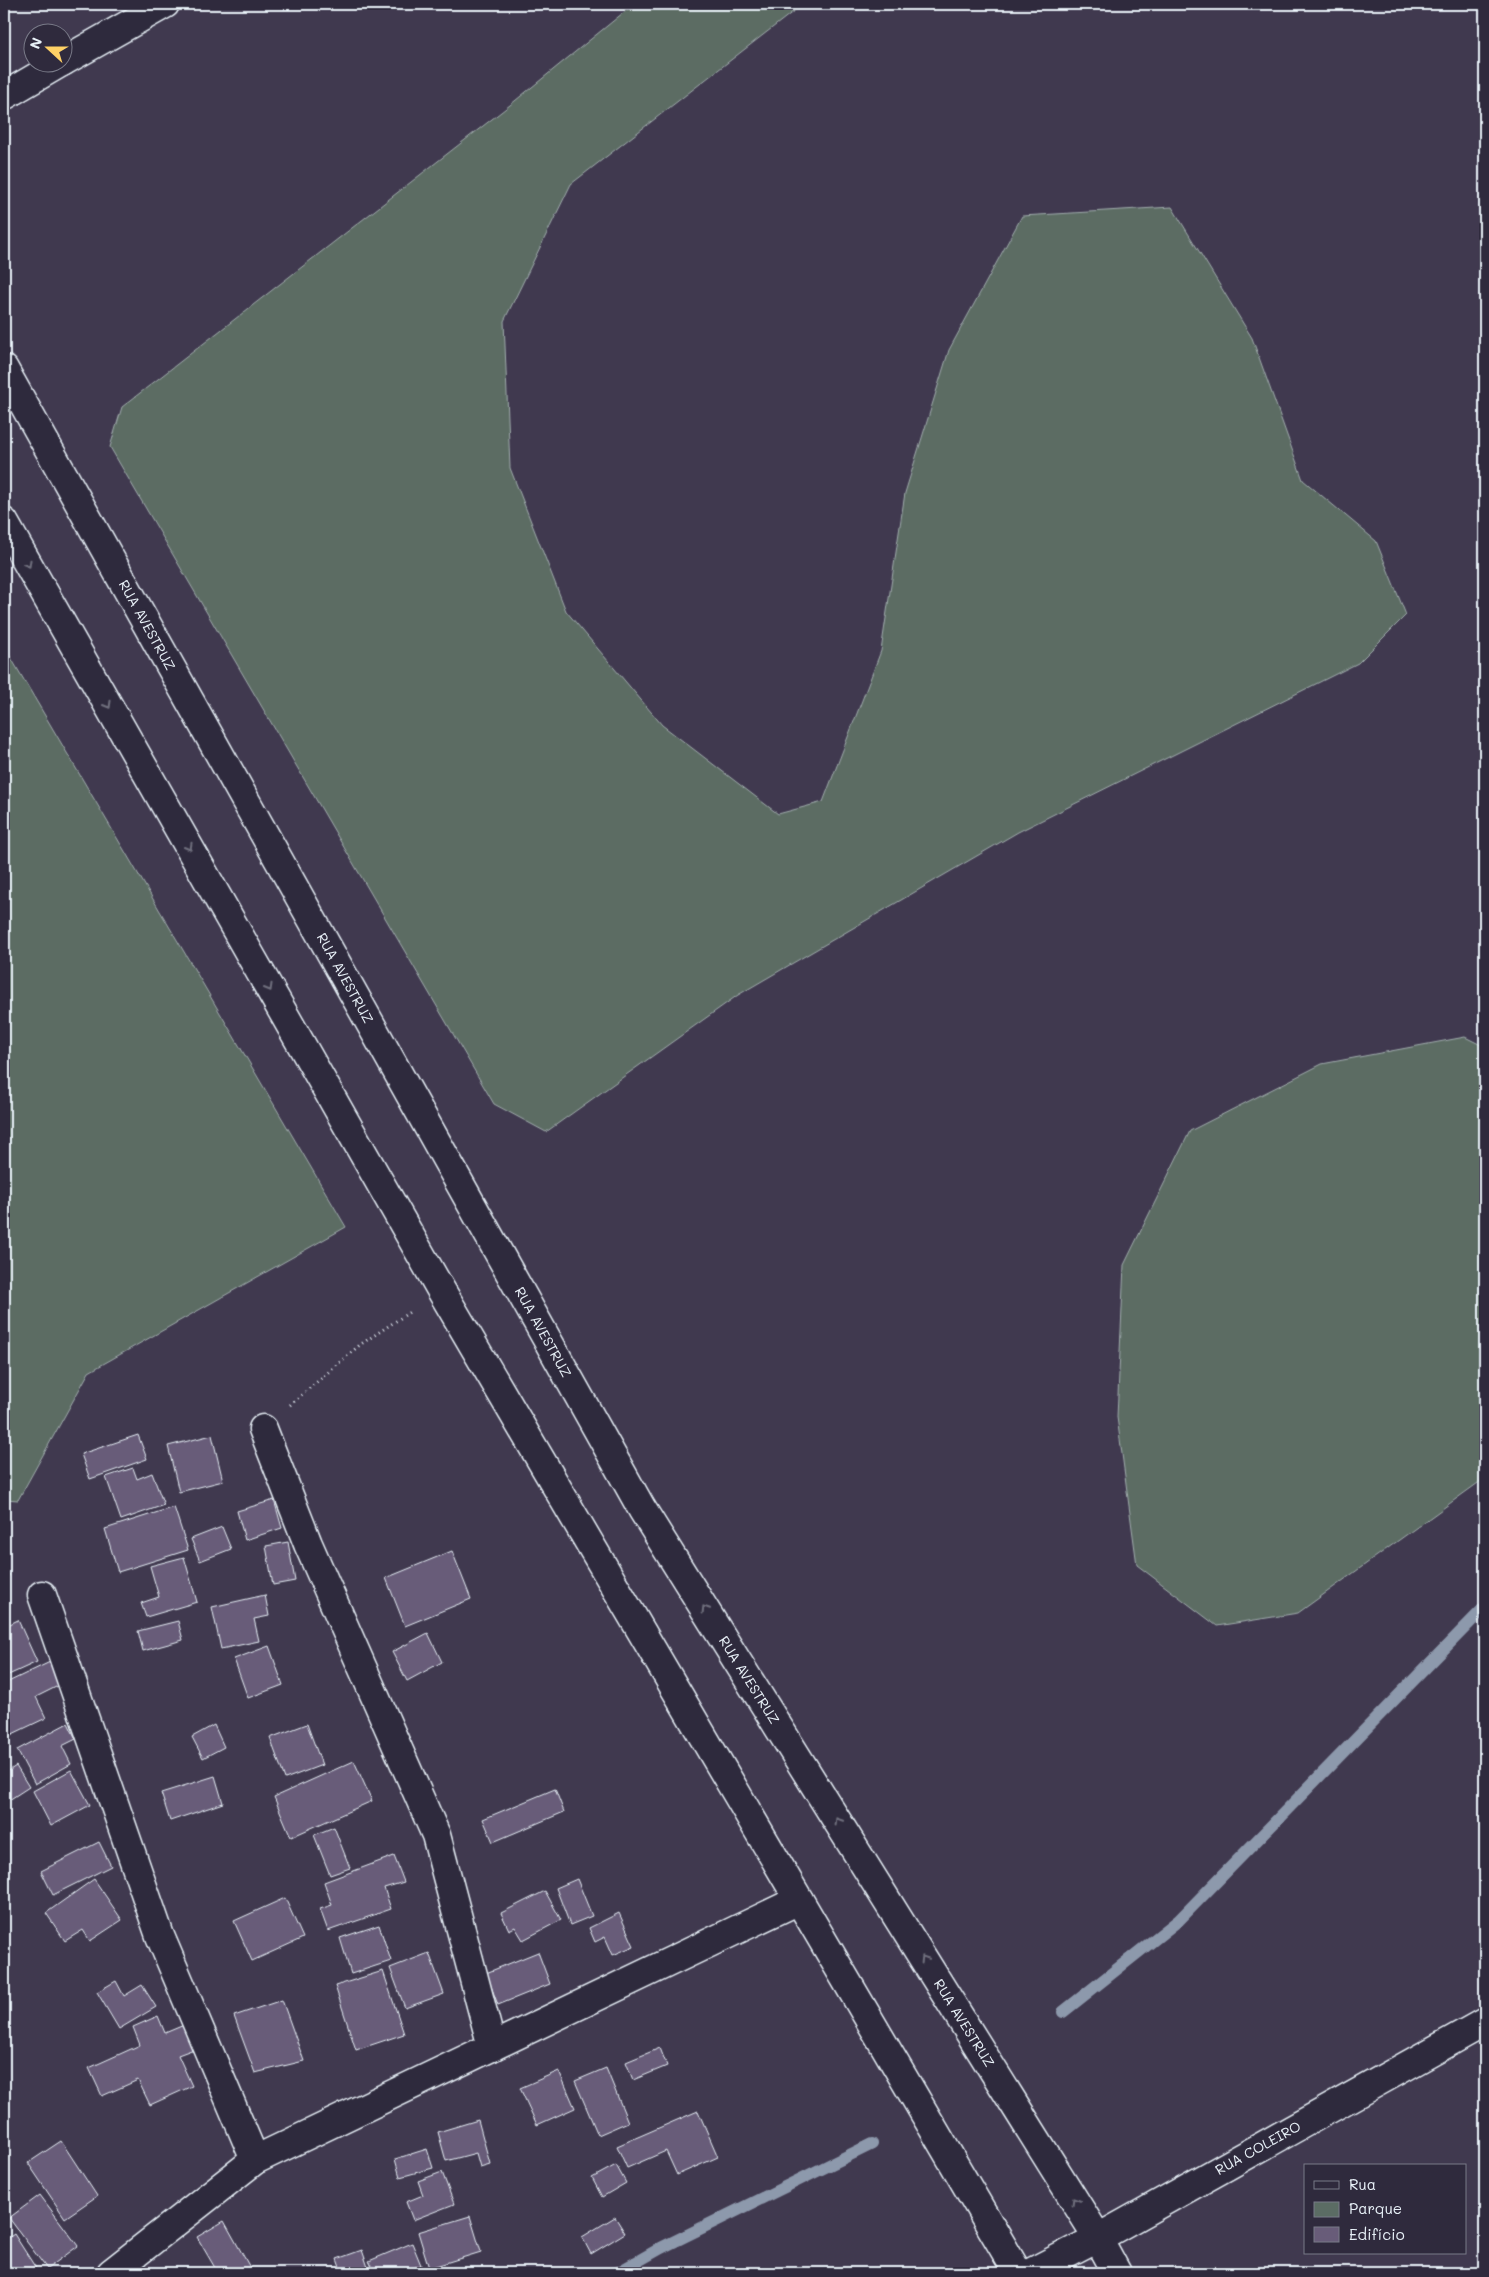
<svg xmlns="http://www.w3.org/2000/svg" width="1489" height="2277" font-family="Mali,sans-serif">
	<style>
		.green { fill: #5b6c64; stroke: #a2aeae }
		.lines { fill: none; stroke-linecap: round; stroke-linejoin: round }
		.stream { stroke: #8d99ac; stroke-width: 12 }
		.building { fill: #685c79; stroke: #e8f1f8 }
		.street-casing { stroke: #e8f1f8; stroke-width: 31 }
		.secondary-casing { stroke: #e8f1f8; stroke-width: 31 }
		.path { stroke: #e8f1f8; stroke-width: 3; stroke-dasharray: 1 4; stroke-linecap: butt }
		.street { stroke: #2f2a3d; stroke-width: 28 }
		.secondary { stroke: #2f2a3d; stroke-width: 28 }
		.oneway { stroke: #70707e }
		.labels { text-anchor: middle; stroke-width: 4.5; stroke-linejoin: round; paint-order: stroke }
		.street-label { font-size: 14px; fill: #e8f1f8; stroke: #2f2a3d }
	</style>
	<rect width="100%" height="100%" fill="#40394f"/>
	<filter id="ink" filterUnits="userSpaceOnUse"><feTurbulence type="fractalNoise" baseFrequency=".02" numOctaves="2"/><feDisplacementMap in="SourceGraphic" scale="10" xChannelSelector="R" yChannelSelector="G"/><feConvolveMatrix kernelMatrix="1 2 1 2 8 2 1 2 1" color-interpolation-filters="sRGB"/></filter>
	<g filter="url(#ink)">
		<g class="green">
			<polygon points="634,4 803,4 571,184 504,321 510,468 566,611 662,725 778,814 823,802 881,651 905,493 949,350 1022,216 1172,207 1252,338 1303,480 1376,541 1406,615 1358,663 1018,832 738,995 546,1132 494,1104 110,447 122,407 510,105"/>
			<polygon points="4,646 346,1227 89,1372 18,1500 4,1499"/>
			<polygon points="1465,1037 1485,1047 1485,1478 1298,1613 1217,1626 1137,1565 1117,1417 1124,1265 1190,1131 1322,1064"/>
		</g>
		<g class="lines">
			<g class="stream">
				<polyline points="1063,2012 1179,1920 1485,1607"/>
				<polyline points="617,2273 661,2248 872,2144"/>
			</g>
		</g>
		<g class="building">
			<polygon points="138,1435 147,1459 90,1479 81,1454"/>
			<polygon points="212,1435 223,1481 179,1492 168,1446"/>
			<polygon points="133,1468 137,1479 152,1473 164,1505 121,1520 106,1477"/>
			<polygon points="274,1500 282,1528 245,1540 237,1511"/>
			<polygon points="174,1507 188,1550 118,1572 105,1529"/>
			<polygon points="222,1527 231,1549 200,1561 191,1539"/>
			<polygon points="288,1542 295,1581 273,1585 266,1546"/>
			<polygon points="452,1551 471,1599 405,1626 386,1578"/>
			<polygon points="184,1557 197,1602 146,1617 141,1603 159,1597 150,1566"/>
			<polygon points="265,1595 269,1616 254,1619 259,1641 221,1649 212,1607"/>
			<polygon points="18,1620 37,1662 4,1677 4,1627"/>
			<polygon points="178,1621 183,1640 143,1651 138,1631"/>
			<polygon points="428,1633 442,1662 407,1681 392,1652"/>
			<polygon points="269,1646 283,1685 248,1698 234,1659"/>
			<polygon points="50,1662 60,1685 36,1697 46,1718 4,1738 4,1684"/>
			<polygon points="68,1723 76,1739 62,1746 71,1764 35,1784 17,1750"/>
			<polygon points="307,1724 322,1765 285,1779 270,1738"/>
			<polygon points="214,1725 224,1747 203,1758 192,1737"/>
			<polygon points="354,1761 372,1801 291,1837 274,1797"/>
			<polygon points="16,1766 29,1787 9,1800 4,1791 4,1774"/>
			<polygon points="71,1770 90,1805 51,1826 33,1791"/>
			<polygon points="215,1776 223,1803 170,1821 161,1793"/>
			<polygon points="555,1789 564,1812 493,1842 483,1819"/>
			<polygon points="334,1827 350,1868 330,1875 314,1835"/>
			<polygon points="99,1842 111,1866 53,1895 41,1871"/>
			<polygon points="394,1856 404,1882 384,1888 391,1909 328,1931 320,1909 332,1905 324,1882"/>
			<polygon points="94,1879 122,1920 90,1941 83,1930 65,1941 46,1913"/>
			<polygon points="577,1879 592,1916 570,1925 556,1888"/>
			<polygon points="545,1891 561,1920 523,1940 515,1927 509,1930 501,1913"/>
			<polygon points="285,1898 303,1938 252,1961 234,1921"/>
			<polygon points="619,1913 634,1946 613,1955 605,1937 595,1942 589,1928"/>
			<polygon points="379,1925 391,1961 351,1974 340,1938"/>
			<polygon points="538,1952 550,1984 498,2005 486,1973"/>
			<polygon points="429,1953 444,1994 405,2008 390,1968"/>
			<polygon points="383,1971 404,2034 356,2050 335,1986"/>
			<polygon points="116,1981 124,1996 142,1985 156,2007 119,2029 97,1992"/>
			<polygon points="282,2000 304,2061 255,2073 234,2016"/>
			<polygon points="158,2016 165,2033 184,2025 194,2049 178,2055 192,2086 150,2105 138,2080 102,2096 89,2068 140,2045 133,2027"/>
			<polygon points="660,2048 667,2066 633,2080 626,2062"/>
			<polygon points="606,2068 628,2122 598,2135 575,2081"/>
			<polygon points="559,2071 575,2108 537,2125 520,2088"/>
			<polygon points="698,2111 718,2157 677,2175 666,2151 627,2168 617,2146"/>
			<polygon points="478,2120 490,2164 480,2167 476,2153 446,2161 438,2132"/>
			<polygon points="61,2141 97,2196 65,2218 28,2163"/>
			<polygon points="427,2149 433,2168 400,2177 395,2159"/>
			<polygon points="616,2165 626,2183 602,2197 592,2178"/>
			<polygon points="442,2172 454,2204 413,2220 406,2202 423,2195 418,2181"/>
			<polygon points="40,2195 78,2246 47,2269 9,2218"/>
			<polygon points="470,2216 481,2252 429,2268 418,2232"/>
			<polygon points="615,2217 625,2233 591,2254 582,2237"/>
			<polygon points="224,2221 253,2273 218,2273 197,2237"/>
			<polygon points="14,2234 39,2273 4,2273 4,2241"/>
			<polygon points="412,2243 421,2265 400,2273 375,2273 369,2261"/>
			<polygon points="362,2250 370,2273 342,2273 337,2259"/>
		</g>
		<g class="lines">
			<defs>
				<g id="street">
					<polyline points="62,62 165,4"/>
					<polyline points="4,96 62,62"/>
					<polyline points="263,1429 308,1544 436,1835 492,2047"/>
					<polyline points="42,1595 160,1936 255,2160"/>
					<polyline points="111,2273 255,2160 799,1900"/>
					<polyline points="1030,2273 1098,2238 1485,2022"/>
				</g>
				<g id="secondary">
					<polyline points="4,369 642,1509 1098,2238 1117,2273"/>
					<polyline points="4,522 441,1290 1018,2273"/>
				</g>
			</defs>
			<use href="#street" class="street-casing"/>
			<use href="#secondary" class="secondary-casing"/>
			<g class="path">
				<polyline points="290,1405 361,1344 411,1311"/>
				<polyline points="4,1573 12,1577"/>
			</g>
			<use href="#street" class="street"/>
			<use href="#secondary" class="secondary"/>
		</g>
		<defs><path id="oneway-chevron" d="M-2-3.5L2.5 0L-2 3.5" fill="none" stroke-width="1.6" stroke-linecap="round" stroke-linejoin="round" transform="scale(1.25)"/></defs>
		<g class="oneway">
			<use href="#oneway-chevron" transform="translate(28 564) rotate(60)"/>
			<use href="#oneway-chevron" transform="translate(108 705) rotate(60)"/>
			<use href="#oneway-chevron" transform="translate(189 847) rotate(60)"/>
			<use href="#oneway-chevron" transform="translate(269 988) rotate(60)"/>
			<use href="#oneway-chevron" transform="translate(705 1609) rotate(-122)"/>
			<use href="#oneway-chevron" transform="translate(838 1821) rotate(-122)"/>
			<use href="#oneway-chevron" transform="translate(924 1959) rotate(-122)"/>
			<use href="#oneway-chevron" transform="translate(1075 2201) rotate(-122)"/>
		</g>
	</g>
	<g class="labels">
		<g class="street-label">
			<text transform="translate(147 625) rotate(61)" y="5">RUA AVESTRUZ</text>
			<text transform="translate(345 978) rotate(61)" y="5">RUA AVESTRUZ</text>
			<text transform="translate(543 1332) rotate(61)" y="5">RUA AVESTRUZ</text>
			<text transform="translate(749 1680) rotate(58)" y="5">RUA AVESTRUZ</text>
			<text transform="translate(964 2023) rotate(58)" y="5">RUA AVESTRUZ</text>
			<text transform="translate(1258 2148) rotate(-29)" y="5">RUA COLEIRO</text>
		</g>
	</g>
	<rect width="1489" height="2277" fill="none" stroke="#2f2a3d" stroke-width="20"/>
	<rect x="10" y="10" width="1469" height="2257" fill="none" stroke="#e8f1f8" stroke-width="2" filter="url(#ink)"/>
	<rect x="1304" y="2164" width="162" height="90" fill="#2f2a3d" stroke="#797a88"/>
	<rect x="1314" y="2181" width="25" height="8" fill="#2f2a3d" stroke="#797a88"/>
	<text x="1349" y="2190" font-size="15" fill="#e8f1f8">Rua</text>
	<rect x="1314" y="2202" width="25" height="15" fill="#5b6c64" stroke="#797a88"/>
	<text x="1349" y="2214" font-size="15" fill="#e8f1f8">Parque</text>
	<rect x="1314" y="2227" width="25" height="15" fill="#685c79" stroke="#797a88"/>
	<text x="1349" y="2240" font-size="15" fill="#e8f1f8">Edifício</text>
	<g transform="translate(48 48) rotate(291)"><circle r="24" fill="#2f2a3d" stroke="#797a88"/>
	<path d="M0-4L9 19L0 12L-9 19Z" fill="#ffd166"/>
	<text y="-8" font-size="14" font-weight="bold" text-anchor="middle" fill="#e8f1f8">N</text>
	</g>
</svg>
